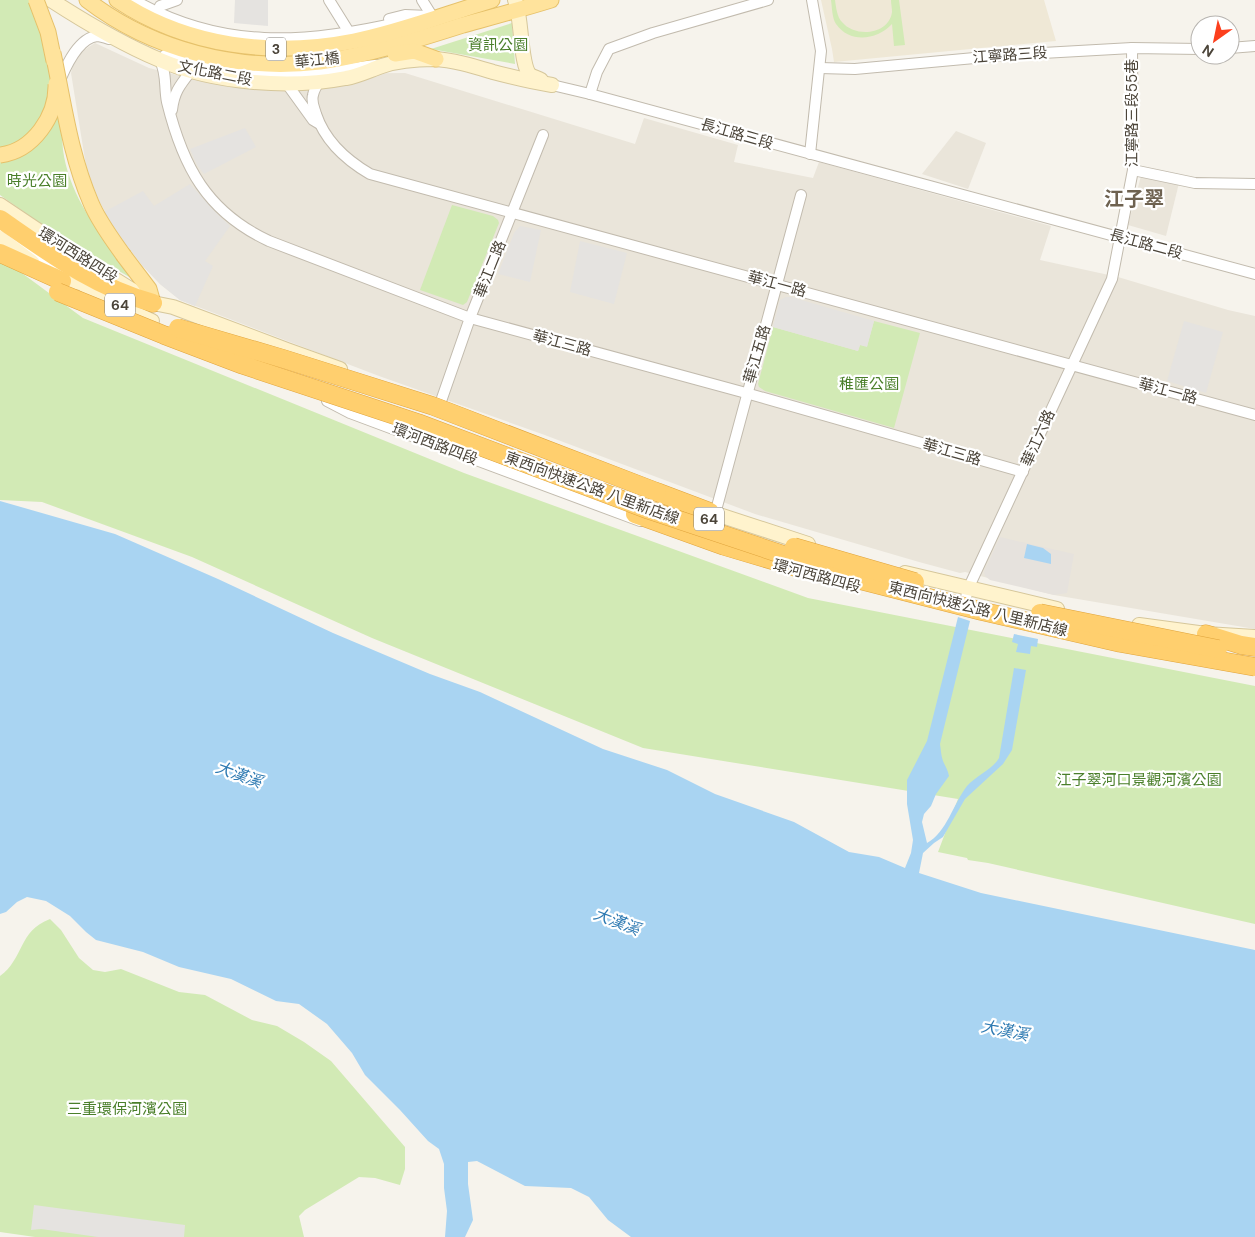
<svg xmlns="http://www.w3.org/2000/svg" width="1255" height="1237" font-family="'DM Sans','Noto Sans TC',sans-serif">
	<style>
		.residential { fill: #eae5da }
		.industrial { fill: #e6e2dd }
		.education { fill: #efe8d6 }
		.green { fill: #d2eab5 }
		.parking { fill: #e5e3e0 }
		.water { fill: #a9d4f2 }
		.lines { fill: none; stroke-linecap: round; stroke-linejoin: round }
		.street-casing { stroke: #c2bbae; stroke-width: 12 }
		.secondary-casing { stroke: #d6c79b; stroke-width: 16 }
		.primary-casing { stroke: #e6c16a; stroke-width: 17 }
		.highway-casing { stroke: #e0a43c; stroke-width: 19 }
		.street { stroke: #fff; stroke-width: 10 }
		.secondary { stroke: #fff3cd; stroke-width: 14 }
		.primary { stroke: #ffe39c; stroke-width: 15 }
		.highway { stroke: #ffcf6e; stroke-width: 18 }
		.primary-bridge-casing { stroke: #e6c16a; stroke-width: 17; stroke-linecap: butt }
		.highway-bridge-casing { stroke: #e0a43c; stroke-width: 19; stroke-linecap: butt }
		.primary-bridge { stroke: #ffe39c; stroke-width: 15 }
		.highway-bridge { stroke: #ffcf6e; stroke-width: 18 }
		.labels { text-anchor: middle; stroke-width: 4.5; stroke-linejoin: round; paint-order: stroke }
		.shield { fill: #fff; stroke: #817c74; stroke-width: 1 }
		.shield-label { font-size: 14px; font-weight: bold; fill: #4b4439 }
		.park-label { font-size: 15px; fill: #4a7f2a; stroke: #fff }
		.street-label { font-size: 15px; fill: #4b4439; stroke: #fff }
		.water-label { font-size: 16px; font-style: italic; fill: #2e7ab2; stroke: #fff }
		.district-label { font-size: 20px; font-weight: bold; fill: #6e6250; stroke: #fff }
	</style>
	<rect width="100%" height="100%" fill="#f6f3ec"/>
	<g class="residential">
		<polygon points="95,43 149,68 177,75 405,73 635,144 644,118 738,145 734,162 813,178 819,162 1051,226 1040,260 1118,277 1228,310 1255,316 1255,629 1054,595 965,572 960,573 919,562 755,514 542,434 379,376 180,300 160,284 142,265 119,235 97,198 87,172 71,73 74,62 81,52"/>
		<polygon points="956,131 986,143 968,189 922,174"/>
		<polygon points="1141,176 1179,183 1166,236 1128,225"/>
	</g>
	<polygon class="industrial" points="1000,537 1074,554 1067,593 1054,595 990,580 985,576 984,572"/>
	<polygon class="education" points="821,0 1044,0 1056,41 834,62 832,49"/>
	<g class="green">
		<polygon points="0,0 33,0 53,85 35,133 0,153"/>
		<path d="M831,0H835C836,7 837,17 842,22C855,38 889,35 892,12C892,8 891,4 891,0H899L905,45L894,46L892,24C877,40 850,44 836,24C832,18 832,7 831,0Z"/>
		<polygon points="512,23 515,64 431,49"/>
		<path d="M60,92C61,111 61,131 63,150C70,202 108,244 137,284L131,278L57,235L0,195V160L13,156Z"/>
		<polygon points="452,205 493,216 498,220 499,223 467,302 463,305 420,290"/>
		<polygon points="0,257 83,318 464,473 808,598 1255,686 1255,924 988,863 968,860 967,858 938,852 958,799 643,748 372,638 192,557 42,502 0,500"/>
		<polygon points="874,321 920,333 894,428 765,391 759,387 758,384 773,327 858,351 860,345 867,346"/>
		<path d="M50,919L61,930L79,958L93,970L105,972L121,969L179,992L205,995L252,1020L277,1026L304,1042L331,1061L405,1147V1169L400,1185L375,1178L359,1177L305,1210L299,1216L304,1237H35L0,1232V976C24,959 18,931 50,919Z"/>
	</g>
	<g class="parking">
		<polygon points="235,0 268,0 268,26 234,23"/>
		<polygon points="245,128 256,147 204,174 197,165 190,149"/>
		<polygon points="190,184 217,214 230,226 205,261 213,266 195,306 180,300 160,284 142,265 119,235 104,212 143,191 154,206"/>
		<polygon points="520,226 541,230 530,282 498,274 514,233"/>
		<polygon points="580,241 627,253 614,304 570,292"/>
		<polygon points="786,297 791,297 874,321 867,347 860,345 858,351 773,327 780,300"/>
		<polygon points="1184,321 1223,332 1206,393 1167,381"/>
		<polygon points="34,1205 185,1225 184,1237 98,1237 41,1229 31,1230"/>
	</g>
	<g class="water">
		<path d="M0,501L115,534L218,579L333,633L430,674L480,692L603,749L667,770L715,794L794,822L849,852L879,857L905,868L911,853L913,840L907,804V780L927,741L958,617L970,621L940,744C941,750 941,756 943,761C945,766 948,770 949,776L936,794L931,806L924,814L922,822L927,843C947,832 953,804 967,786C977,775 992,770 999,758L1014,668L1026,670L1012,750L1003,764L965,799L943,837L934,843L923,853L919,873L981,893L1255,950V1237H631L608,1220L589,1197L571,1188L525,1186L477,1161L468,1162V1184L473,1220L465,1237H445L447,1211L444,1188V1164L439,1149L428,1141L400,1110L365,1075L352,1053L327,1024L299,1004L276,1001L231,979L179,967L143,952L96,940L86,932L70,916L46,901L27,897L17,902L6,912L0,914Z"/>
		<polygon points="1027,544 1043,548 1051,554 1051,564 1024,558"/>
		<polygon points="1014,634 1038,639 1037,647 1031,646 1030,654 1016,652 1018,644 1012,642"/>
	</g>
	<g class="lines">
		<defs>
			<g id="street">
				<path d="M134,0C221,50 305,44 400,22"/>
				<polyline points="329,0 347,29"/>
				<polyline points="422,0 432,16 424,17"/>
				<polyline points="160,6 177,0"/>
				<polyline points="389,19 405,15 429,16"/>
				<polyline points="1230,48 1255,46"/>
				<path d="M165,55C216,71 263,79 317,74C336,72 355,67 375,65"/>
				<path d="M160,61C167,73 164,88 167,102C183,167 207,212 269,241L470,318L746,393L1023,472"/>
				<polyline points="820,68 855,69 1007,55 1132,48 1200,49"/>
				<path d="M61,81V78C67,64 79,38 97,36C100,36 106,38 109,39"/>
				<path d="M320,81C317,85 314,90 313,95C311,102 314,107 316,114C325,141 346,160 370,174L1255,415"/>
				<polyline points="287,84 313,120 318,123"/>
				<polyline points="552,85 590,94 1255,274"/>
				<polyline points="590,94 597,72 609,49 653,33 768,0"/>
				<path d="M172,110C174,92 180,85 191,71"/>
				<polyline points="810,154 821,51 812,0"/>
				<polyline points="1133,170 1195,183 1255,184"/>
				<polyline points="0,230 55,268 68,274"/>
				<polyline points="327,401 350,413 640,521"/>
				<polyline points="440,404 470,318 543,135"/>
				<polyline points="715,514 801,195"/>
				<polyline points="789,569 828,580"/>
				<polyline points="960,605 964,606 968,589 1112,279 1133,170 1132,48"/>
			</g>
			<g id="secondary">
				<path d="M51,0C85,22 122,44 160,60C213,83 289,89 346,78C358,76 370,70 382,66C399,60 416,59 434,59C454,60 473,66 493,72C512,77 532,82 552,85"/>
				<path d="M515,0C522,17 520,65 530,75C533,77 538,78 541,80"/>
				<polyline points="0,205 64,248 153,303 173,307 287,350 340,369"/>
				<polyline points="0,238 32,262"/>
				<polyline points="55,275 62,280 81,283 108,301 152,321"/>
				<polyline points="702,511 710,512 808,544"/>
				<polyline points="905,573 1057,609"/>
				<polyline points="1139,625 1206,634 1255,637"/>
			</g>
			<g id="primary">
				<path d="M87,0C152,50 238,72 320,62C368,55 416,40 463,25C492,17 522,9 551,0"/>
				<path d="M117,0C187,47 273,57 354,41C400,32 446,14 492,0"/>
				<polyline points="395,54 414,51 436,59"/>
				<polyline points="124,256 149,289 153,303"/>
			</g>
			<g id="highway">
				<path d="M0,219C48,252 96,288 153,303"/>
				<polyline points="0,253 62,281"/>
				<polyline points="657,492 710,512"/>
				<polyline points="635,514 724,546 795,567"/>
				<polyline points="1206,634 1241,645 1255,647"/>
			</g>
		</defs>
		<use href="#street" class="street-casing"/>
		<use href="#secondary" class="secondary-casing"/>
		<use href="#primary" class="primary-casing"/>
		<use href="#highway" class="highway-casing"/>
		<use href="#street" class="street"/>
		<use href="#secondary" class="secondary"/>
		<use href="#primary" class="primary"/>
		<use href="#highway" class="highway"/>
		<defs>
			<g id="primary-bridge">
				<polyline points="36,0 48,32 54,61"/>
				<path d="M53,53C64,105 70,154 91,203C99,222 112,239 124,256"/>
				<path d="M0,155C33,151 57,116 56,84"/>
			</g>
			<g id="highway-bridge">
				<polyline points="58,292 164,335 243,365 418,423 649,510 802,561 824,571 981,611 1120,643 1255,667"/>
				<polyline points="178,328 284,359 433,406 657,492"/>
				<polyline points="794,547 915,582"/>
				<polyline points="1040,613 1218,649"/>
			</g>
		</defs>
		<use href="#primary-bridge" class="primary-bridge-casing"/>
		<use href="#highway-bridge" class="highway-bridge-casing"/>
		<use href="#primary-bridge" class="primary-bridge"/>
		<use href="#highway-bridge" class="highway-bridge"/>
	</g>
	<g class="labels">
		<g class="shield">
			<rect x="266" y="37.5" width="20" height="23" rx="4"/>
			<rect x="105" y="293.5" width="30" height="23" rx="4"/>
			<rect x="694" y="507.5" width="30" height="23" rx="4"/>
		</g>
		<g class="shield-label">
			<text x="276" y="54">3</text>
			<text x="120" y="310">64</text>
			<text x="709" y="524">64</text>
		</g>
		<g class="park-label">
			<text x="498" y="50">資訊公園</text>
			<text x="37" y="186">時光公園</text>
			<text x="869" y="389">稚匯公園</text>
			<text x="1139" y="785">江子翠河口景觀河濱公園</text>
			<text x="127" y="1114">三重環保河濱公園</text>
		</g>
		<g class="street-label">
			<text transform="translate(1010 55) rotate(-4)" y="5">江寧路三段</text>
			<text transform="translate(317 60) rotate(-6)" y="5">華江橋</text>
			<text transform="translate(215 73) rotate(11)" y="5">文化路二段</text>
			<text transform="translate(1132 113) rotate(-90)" y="5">江寧路三段55巷</text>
			<text transform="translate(737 134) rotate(16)" y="5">長江路三段</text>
			<text transform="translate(1146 244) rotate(15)" y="5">長江路二段</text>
			<text transform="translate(78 255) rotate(32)" y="5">環河西路四段</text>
			<text transform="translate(490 269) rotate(-68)" y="5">華江二路</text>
			<text transform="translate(777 284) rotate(15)" y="5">華江一路</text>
			<text transform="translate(562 343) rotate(15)" y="5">華江三路</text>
			<text transform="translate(757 354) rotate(-74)" y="5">華江五路</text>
			<text transform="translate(1168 391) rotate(15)" y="5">華江一路</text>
			<text transform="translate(1038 438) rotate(-66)" y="5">華江六路</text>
			<text transform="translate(435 444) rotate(21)" y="5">環河西路四段</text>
			<text transform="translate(952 452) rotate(16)" y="5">華江三路</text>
			<text transform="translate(592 488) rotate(20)" y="5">東西向快速公路 八里新店線</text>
			<text transform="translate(817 576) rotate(15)" y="5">環河西路四段</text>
			<text transform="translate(978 609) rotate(14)" y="5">東西向快速公路 八里新店線</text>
		</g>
		<g class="water-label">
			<text transform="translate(239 774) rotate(20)" y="6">大漢溪</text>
			<text transform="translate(617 921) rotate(21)" y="6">大漢溪</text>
			<text transform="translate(1005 1030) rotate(11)" y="6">大漢溪</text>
		</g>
		<g class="district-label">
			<text x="1134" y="206">江子翠</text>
		</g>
	</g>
	<g transform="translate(1215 40) rotate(213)"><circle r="24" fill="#ffffff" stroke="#b7b4b0"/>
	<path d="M0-4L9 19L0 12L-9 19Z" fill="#fc3f1d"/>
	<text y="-8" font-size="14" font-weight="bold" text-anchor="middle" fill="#4b4439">N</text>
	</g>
</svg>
